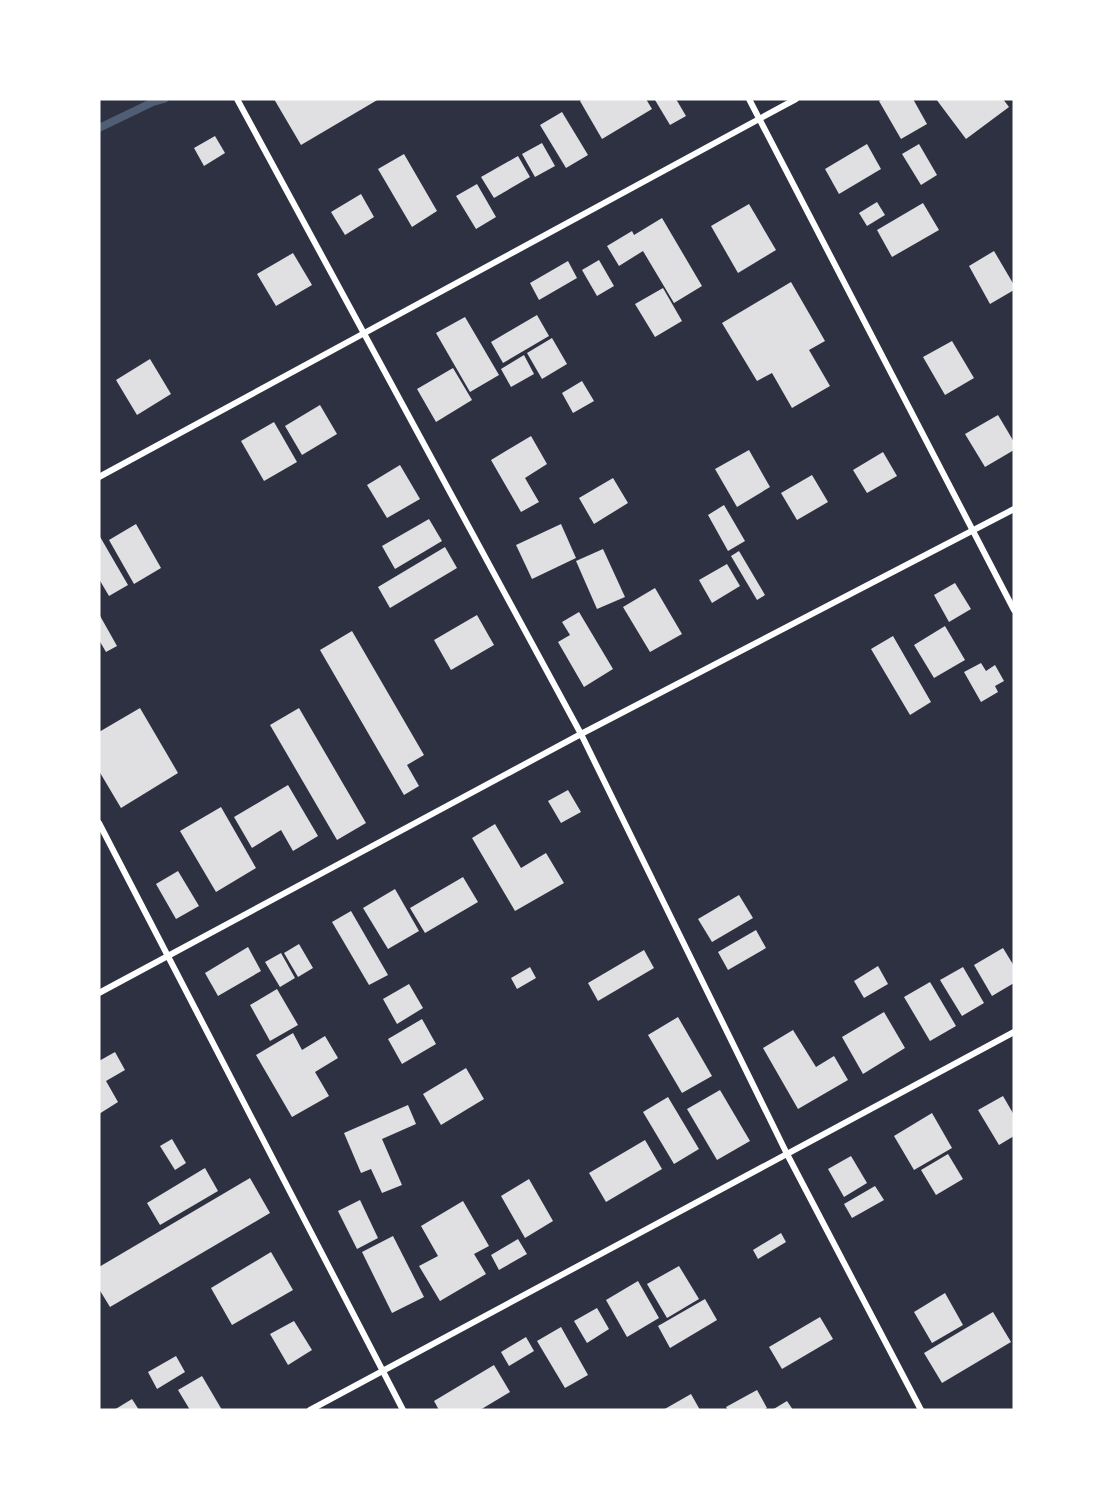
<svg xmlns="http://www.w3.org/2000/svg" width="1113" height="1509" font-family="Karla,sans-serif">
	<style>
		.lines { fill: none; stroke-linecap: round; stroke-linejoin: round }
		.stream { stroke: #4f5d75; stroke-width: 8 }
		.building { fill: #e0e0e3 }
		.minor { stroke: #fff; stroke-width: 6 }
	</style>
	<rect width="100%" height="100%" fill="#2d3142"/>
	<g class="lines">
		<polyline class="stream" points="99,128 153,102 164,99"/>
	</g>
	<g class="building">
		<polygon points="274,99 379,99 301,145"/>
		<polygon points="583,99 646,99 652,109 602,139 580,101"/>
		<polygon points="676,99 686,116 670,125 655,100"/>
		<polygon points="883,99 913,99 927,124 901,139 879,101"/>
		<polygon points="936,99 1003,99 1009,107 966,139"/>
		<polygon points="562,112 588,155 566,168 540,125"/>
		<polygon points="215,136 225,153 204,166 194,148"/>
		<polygon points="542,143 555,166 535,177 522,154"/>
		<polygon points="867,144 881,169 839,194 825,169"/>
		<polygon points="919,144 937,175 921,185 902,154"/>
		<polygon points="404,154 437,211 412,227 378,169"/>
		<polygon points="518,156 530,177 494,198 481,177"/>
		<polygon points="477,184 496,217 476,229 456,196"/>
		<polygon points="361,194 374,217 345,235 331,212"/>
		<polygon points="877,202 885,215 867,226 859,213"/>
		<polygon points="923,203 939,230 892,257 877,230"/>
		<polygon points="749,204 776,250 738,273 711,226"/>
		<polygon points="662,218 702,286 674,303 643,251 619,266 607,246 632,231 634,235"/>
		<polygon points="994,251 1014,285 1014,290 990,304 969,266"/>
		<polygon points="293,253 312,285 276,306 257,274"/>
		<polygon points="599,260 614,286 597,296 582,270"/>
		<polygon points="568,261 577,278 539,300 530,283"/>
		<polygon points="791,282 825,341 809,350 830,386 792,408 772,373 757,381 722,323"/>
		<polygon points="663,288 682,321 655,337 635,304"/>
		<polygon points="537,315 549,336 503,363 491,342"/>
		<polygon points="465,317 499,375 470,392 436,333"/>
		<polygon points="552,338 567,364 542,379 527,353"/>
		<polygon points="952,341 974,378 945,395 923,357"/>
		<polygon points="524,355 534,374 511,387 501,369"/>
		<polygon points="150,359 171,394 137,415 116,380"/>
		<polygon points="453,368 472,400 436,422 417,389"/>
		<polygon points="582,381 594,401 573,413 562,393"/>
		<polygon points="320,405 337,434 302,455 285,426"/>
		<polygon points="998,415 1014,442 1014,450 985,467 965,434"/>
		<polygon points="274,422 297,462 264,481 241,441"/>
		<polygon points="531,436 547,464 525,478 539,502 521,512 491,460"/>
		<polygon points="749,450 770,487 737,507 715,469"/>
		<polygon points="883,452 897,476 867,493 853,470"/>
		<polygon points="400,465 420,499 387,518 367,485"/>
		<polygon points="812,475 828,502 797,520 781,493"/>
		<polygon points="613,478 628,503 594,524 579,498"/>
		<polygon points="724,505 745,541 728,551 708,515"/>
		<polygon points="429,519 442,541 395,569 382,546"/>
		<polygon points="136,524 161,568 134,584 109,540"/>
		<polygon points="561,524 576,558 532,579 516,545"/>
		<polygon points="99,535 128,585 109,596 99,579"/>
		<polygon points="445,547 457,568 390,608 378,587"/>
		<polygon points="603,549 625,597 597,609 576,561"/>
		<polygon points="739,551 765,595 757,600 731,556"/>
		<polygon points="727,564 740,586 712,603 699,580"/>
		<polygon points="955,583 971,609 949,622 934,595"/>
		<polygon points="655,588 682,634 650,652 623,607"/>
		<polygon points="579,612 613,669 584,687 558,642 570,635 562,622"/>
		<polygon points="99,614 117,646 106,652 99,640"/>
		<polygon points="477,615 494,645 451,670 434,640"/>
		<polygon points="945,626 965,660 934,678 914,645"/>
		<polygon points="352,631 424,755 407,765 419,786 404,795 320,650"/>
		<polygon points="893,636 931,702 910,715 871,649"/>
		<polygon points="981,663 986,671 995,665 1004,681 995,686 998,692 981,702 964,672"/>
		<polygon points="140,708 178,773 121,808 99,771 99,732"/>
		<polygon points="299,708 366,823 337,840 270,725"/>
		<polygon points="288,785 318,836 293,851 281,830 252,848 234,817"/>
		<polygon points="568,790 581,812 561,823 548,801"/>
		<polygon points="221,807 256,868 216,892 180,831"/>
		<polygon points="495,824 521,868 546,853 564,883 515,911 472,838"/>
		<polygon points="178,871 199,906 176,919 156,884"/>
		<polygon points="463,877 478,902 425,933 410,908"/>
		<polygon points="395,889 419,931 388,949 363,908"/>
		<polygon points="739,895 753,918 712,942 698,919"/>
		<polygon points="351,911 388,975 369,985 332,922"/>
		<polygon points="756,930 766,948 728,970 718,952"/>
		<polygon points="299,944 313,968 298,977 284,953"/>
		<polygon points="248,947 261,971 218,996 205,973"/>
		<polygon points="1003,948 1014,966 1014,983 992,996 974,965"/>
		<polygon points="644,950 654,968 598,1001 588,983"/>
		<polygon points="281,953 295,978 280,987 265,962"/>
		<polygon points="878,966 888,984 864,998 854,981"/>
		<polygon points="530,967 536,978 517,989 511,978"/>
		<polygon points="963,967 984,1003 962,1016 940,980"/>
		<polygon points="930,982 956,1026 930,1041 904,997"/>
		<polygon points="409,984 423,1008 397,1024 383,999"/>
		<polygon points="277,989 298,1025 270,1041 250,1005"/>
		<polygon points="884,1012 905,1048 863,1074 842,1037"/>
		<polygon points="678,1017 712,1076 682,1093 648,1035"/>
		<polygon points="422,1019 436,1044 402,1064 388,1039"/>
		<polygon points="793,1030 816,1067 834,1056 848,1080 798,1109 763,1048"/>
		<polygon points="293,1033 302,1050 325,1036 338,1058 315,1072 329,1096 292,1117 256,1055"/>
		<polygon points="115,1052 125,1070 106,1081 118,1102 99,1114 99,1061"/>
		<polygon points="466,1068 484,1099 441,1125 423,1094"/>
		<polygon points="720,1090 750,1141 717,1160 687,1109"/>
		<polygon points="1003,1096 1014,1115 1014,1136 999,1145 978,1110"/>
		<polygon points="668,1097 699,1149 674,1164 643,1112"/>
		<polygon points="408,1105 416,1124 382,1139 402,1185 382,1193 371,1169 361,1173 344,1133"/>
		<polygon points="932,1113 952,1148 914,1170 894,1136"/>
		<polygon points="172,1139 186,1163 175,1170 160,1146"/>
		<polygon points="645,1140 662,1169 606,1202 589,1173"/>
		<polygon points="948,1154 963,1179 936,1195 921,1170"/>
		<polygon points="851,1156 867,1183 844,1197 828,1169"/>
		<polygon points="205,1168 218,1191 160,1225 147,1203"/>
		<polygon points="250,1178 270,1213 110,1307 99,1289 99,1267"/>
		<polygon points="529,1179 553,1221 525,1238 501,1196"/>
		<polygon points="875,1186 884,1200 852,1218 844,1204"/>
		<polygon points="360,1200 378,1238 357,1249 338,1211"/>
		<polygon points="463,1201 489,1246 474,1254 486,1274 440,1301 419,1266 438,1256 421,1226"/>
		<polygon points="781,1233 786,1242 758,1259 753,1250"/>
		<polygon points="393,1236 424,1297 392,1313 362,1252"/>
		<polygon points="518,1239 527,1254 499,1270 491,1255"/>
		<polygon points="271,1252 293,1290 232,1325 211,1288"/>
		<polygon points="679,1266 699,1299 667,1318 647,1284"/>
		<polygon points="638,1281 659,1318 627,1337 606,1300"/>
		<polygon points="945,1293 963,1325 932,1343 914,1312"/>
		<polygon points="705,1299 717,1320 670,1348 658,1326"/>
		<polygon points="597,1308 609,1329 587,1343 574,1321"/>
		<polygon points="993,1312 1011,1342 942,1383 924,1353"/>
		<polygon points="820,1317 833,1339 782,1369 769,1347"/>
		<polygon points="294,1321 312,1350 288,1365 270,1334"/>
		<polygon points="561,1327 588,1375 565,1388 537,1341"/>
		<polygon points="526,1337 534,1351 509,1366 501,1352"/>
		<polygon points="176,1356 185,1372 157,1389 148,1372"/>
		<polygon points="494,1365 510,1392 480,1410 439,1410 434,1401"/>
		<polygon points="202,1376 222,1410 190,1410 178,1390"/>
		<polygon points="757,1390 767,1408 763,1410 728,1410 726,1407"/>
		<polygon points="691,1394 700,1410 663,1410"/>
		<polygon points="132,1399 139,1410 114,1410"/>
		<polygon points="787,1401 793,1410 772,1410"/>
	</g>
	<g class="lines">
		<g class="minor">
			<polyline points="237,99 581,734 787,1154 921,1410"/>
			<polyline points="749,99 1014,610"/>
			<polyline points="99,477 796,99"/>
			<polyline points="99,823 403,1410"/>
			<polyline points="99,993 581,734 1014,509"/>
			<polyline points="310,1410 1014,1032"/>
		</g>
	</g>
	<rect width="1113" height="1509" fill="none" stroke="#ffffff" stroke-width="201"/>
</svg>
